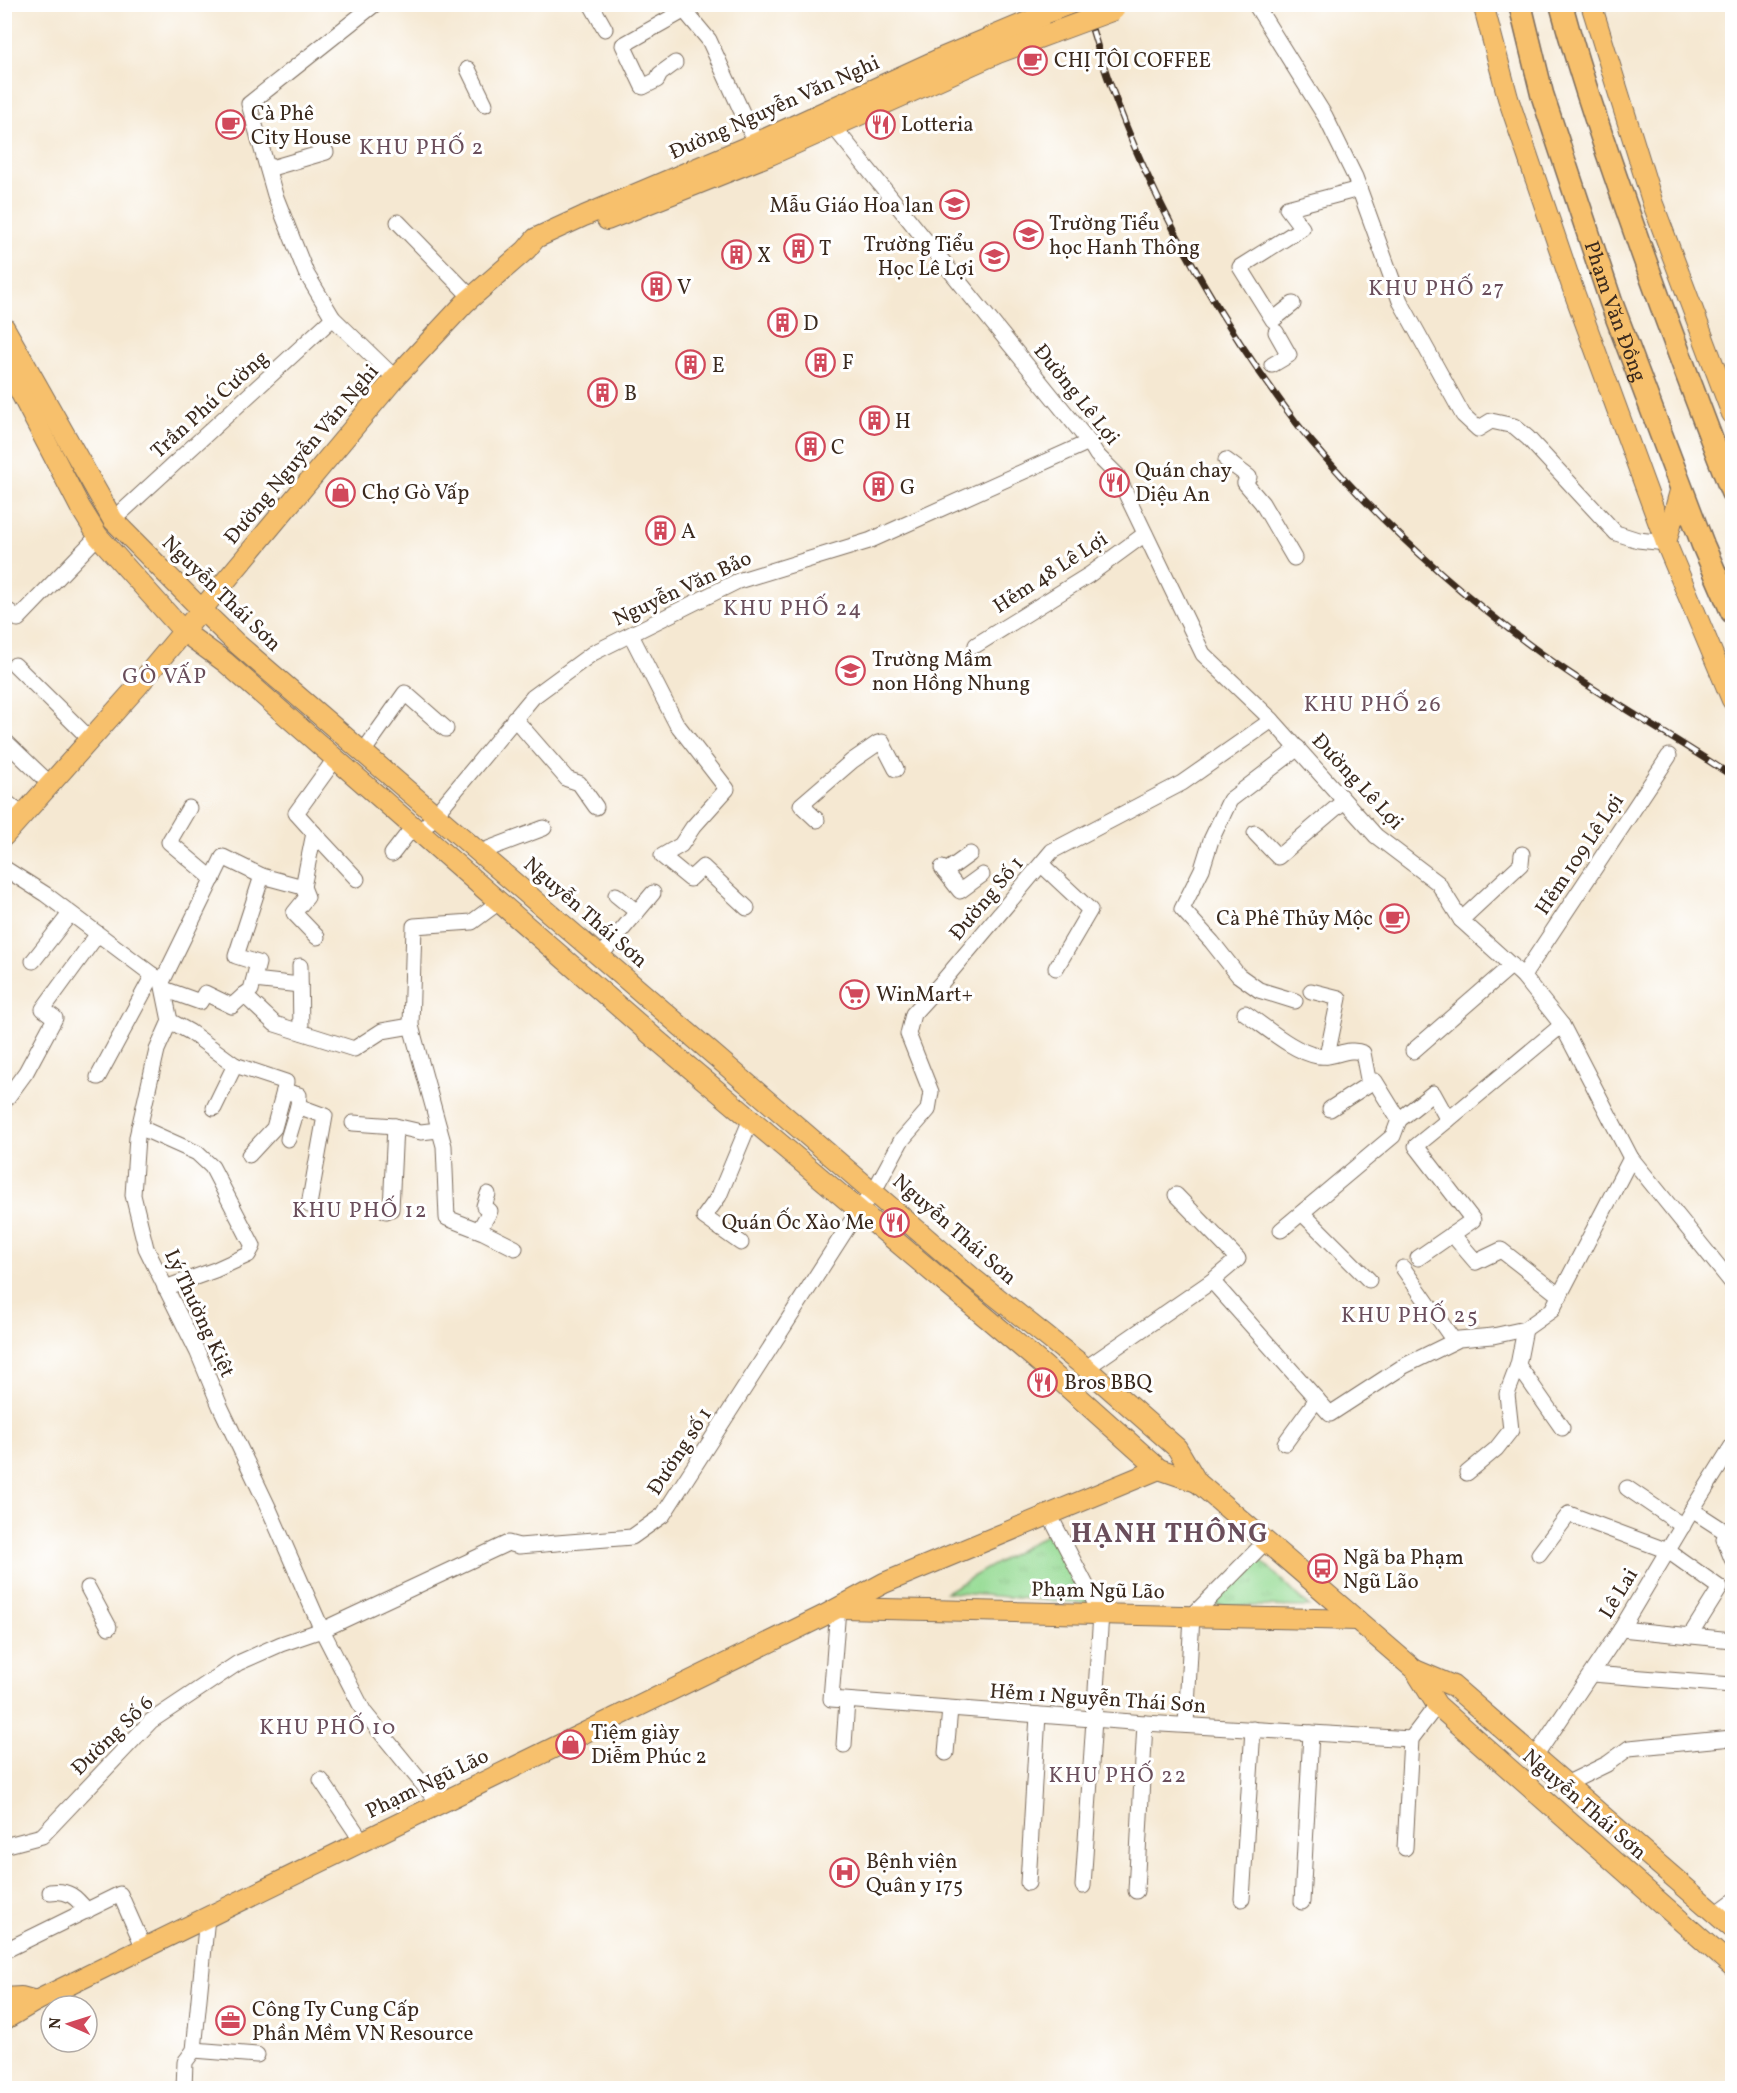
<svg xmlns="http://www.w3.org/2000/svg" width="1737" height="2093" font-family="Vollkorn,serif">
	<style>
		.park { fill: url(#park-tufts); stroke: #688259; stroke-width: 1.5 }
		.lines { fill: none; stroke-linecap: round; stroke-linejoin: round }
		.minor-casing { stroke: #7c6c5d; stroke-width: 17 }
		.major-casing { stroke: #7c6c5d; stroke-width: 22 }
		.highway-casing { stroke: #7c6c5d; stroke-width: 25 }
		.minor { stroke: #fff; stroke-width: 15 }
		.major { stroke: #f7c06c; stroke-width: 20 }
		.highway { stroke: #f7c06c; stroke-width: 22 }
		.rail-casing { stroke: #3b2a1e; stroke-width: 7 }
		.rail { stroke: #fff; stroke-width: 4.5; stroke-dasharray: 14; stroke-linecap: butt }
		.major-bridge-casing { stroke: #7c6c5d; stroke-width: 22; stroke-linecap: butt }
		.major-bridge { stroke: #f7c06c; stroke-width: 20 }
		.labels { text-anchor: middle; stroke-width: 6; stroke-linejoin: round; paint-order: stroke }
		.poi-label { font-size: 21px; fill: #3b2a1e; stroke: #fff; text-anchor: start }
		.street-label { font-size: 21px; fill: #3b2a1e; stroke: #fff }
		.neighbourhood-label { font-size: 22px; letter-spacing: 1.5px; fill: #6a4e5b; stroke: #fff }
		.district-label { font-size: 27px; font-weight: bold; letter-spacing: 1.5px; fill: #6a4e5b; stroke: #fff }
	</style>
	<defs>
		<pattern id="park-tufts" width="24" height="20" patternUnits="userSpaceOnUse" patternTransform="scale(1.5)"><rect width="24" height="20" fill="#96db94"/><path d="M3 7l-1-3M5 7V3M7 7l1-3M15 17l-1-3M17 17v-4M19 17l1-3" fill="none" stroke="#82bc7f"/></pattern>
	</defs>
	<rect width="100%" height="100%" fill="#fff"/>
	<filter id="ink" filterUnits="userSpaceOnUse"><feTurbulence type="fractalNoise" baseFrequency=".0167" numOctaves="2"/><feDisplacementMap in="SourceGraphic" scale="12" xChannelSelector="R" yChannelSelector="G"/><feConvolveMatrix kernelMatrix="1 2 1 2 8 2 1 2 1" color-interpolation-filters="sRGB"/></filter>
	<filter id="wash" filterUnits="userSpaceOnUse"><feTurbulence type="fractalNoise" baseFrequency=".008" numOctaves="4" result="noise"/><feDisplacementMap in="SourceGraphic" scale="24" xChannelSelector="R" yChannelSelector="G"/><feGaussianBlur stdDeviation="1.35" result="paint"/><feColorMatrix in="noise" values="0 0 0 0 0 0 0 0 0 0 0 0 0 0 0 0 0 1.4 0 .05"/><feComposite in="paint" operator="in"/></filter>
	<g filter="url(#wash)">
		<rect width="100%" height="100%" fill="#f5e8d2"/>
		<g class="park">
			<polygon points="1054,1530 1091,1604 946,1592"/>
			<polygon points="1255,1554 1309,1607 1211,1605"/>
		</g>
	</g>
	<g filter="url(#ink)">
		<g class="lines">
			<defs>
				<g id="minor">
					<polyline points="375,4 249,104 275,195 306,273 333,318 395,378"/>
					<polyline points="591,4 605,29"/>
					<polyline points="679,4 709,40 756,143"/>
					<polyline points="1257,7 1325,116 1355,177 1400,301 1463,415 1478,429 1491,421 1514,426 1528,438 1616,533 1638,540 1666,543"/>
					<polyline points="675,63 660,74 657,80 643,87 623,45 685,10"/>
					<polyline points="468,69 485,104"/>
					<polyline points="833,126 1089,442 1097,455 1117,475 1203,654 1272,720 1376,836 1438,883 1461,920 1523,976 1562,1025 1631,1158 1732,1283"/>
					<polyline points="268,169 326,152"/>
					<polyline points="398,222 472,298"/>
					<polyline points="1293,304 1273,320 1240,267 1302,228 1287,208 1359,189"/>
					<polyline points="1272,365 1289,355 1276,332"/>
					<polyline points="1226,460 1249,477 1245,483 1262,503 1294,558"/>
					<polyline points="113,520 333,318"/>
					<polyline points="4,616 10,612 18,619 98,536"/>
					<polyline points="631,635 676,723 727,789 693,827 681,845 662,856 690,879 703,867 747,908"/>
					<polyline points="976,645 1089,575 1145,534"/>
					<polyline points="15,665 90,739"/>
					<polyline points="514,718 567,779 579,783 596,807"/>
					<polyline points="4,740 50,784"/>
					<polyline points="363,752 405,693 446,729"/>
					<polyline points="4,800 22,815"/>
					<polyline points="189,808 169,842 213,879"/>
					<polyline points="817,820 801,805 852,761 878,743 882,742 896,769"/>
					<polyline points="314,833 357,879"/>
					<polyline points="420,833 533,697 593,653 738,581 869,541 1089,442"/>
					<polyline points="1255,833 1278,857 1344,801"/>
					<polyline points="480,852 544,828"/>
					<polyline points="392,854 413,827"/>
					<polyline points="1042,865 1090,910 1056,968"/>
					<polyline points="4,868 45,894 162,982 170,1021 157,1050 137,1137 133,1195 146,1248 198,1353 220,1406 269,1509 322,1630 364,1712 439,1804"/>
					<polyline points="942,868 960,891 982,875"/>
					<polyline points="945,872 970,854"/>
					<polyline points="303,887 307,897 294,913 317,937"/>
					<polyline points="616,895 637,912"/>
					<polyline points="499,902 472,922 414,926 411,1026 444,1146 447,1218 483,1232 515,1248"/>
					<polyline points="1461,920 1521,864 1522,854"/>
					<polyline points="600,956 653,893"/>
					<polyline points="33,961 70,914"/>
					<polyline points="300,966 301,1032"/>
					<polyline points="1523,976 1669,756"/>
					<polyline points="254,980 300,985"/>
					<polyline points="162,982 223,857 262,876 303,887 314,833 296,813 335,759"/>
					<polyline points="164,989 200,1002 205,993 232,1006 244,995 275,1024 354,1049 382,1031 411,1026"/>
					<polyline points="1311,991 1339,998 1327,1056"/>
					<polyline points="244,995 251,990 258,963 236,956 262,876"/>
					<polyline points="1295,1001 1259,990 1238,975 1212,942 1182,909 1202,869 1211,840 1230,800 1298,748"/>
					<path d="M1245,1013C1266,1027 1294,1052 1318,1056C1333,1059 1348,1046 1363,1053L1369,1084L1375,1081L1399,1120L1433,1093L1448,1120L1562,1025"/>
					<polyline points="170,1021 190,1032 235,1065 286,1082 284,1091 299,1095 298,1106 325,1116 309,1205"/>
					<polyline points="1413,1051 1512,965"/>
					<polyline points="98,1077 153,975"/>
					<polyline points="4,1102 26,1072 55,1018 43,1009 97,935"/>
					<polyline points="214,1108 235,1065"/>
					<polyline points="1330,1109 1369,1084"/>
					<polyline points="353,1123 395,1126 421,1132 438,1130"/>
					<polyline points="139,1127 197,1153 212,1167 253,1246 248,1255 215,1270 165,1288"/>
					<polyline points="288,1139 298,1106"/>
					<polyline points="249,1155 274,1128 284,1091"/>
					<polyline points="386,1211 391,1209 395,1126"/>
					<polyline points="1302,1213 1369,1280"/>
					<polyline points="479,1230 490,1211 484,1206 488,1194"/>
					<polyline points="1281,1230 1393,1136 1399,1120"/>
					<polyline points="1452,1234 1476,1262 1501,1250 1560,1296"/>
					<polyline points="741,1243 704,1217 719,1196 751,1119"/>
					<polyline points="1418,1258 1473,1220 1416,1146 1448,1120"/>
					<polyline points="1403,1268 1454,1341"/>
					<polyline points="1212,1281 1330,1414 1404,1366 1459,1339 1493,1336 1525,1329 1552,1310 1631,1158"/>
					<polyline points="1518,1365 1562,1428"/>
					<polyline points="1086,1368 1212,1281 1238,1259 1176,1195"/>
					<polyline points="1285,1443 1317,1399"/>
					<polyline points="1467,1473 1496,1449 1511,1430 1507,1394 1518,1365 1525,1329"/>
					<polyline points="1627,1488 1683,1526"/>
					<polyline points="1692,1510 1729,1534 1732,1533"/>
					<polyline points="1050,1516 1101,1614 1083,1886"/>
					<polyline points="1729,1534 1724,1539 1732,1559"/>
					<polyline points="1539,1554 1569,1514 1668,1551 1720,1588 1690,1636"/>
					<polyline points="88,1588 109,1627"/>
					<polyline points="838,1608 831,1699 1145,1723 1411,1739 1437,1705"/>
					<polyline points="1621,1629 1732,1640"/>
					<polyline points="1592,1674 1732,1685"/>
					<polyline points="1186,1725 1192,1616 1266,1541"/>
					<polyline points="844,1745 847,1701"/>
					<polyline points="946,1753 950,1709"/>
					<polyline points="1535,1757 1621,1629 1692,1510 1732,1446"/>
					<polyline points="321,1780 362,1841"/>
					<polyline points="1566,1784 1607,1764 1629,1748 1732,1738"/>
					<polyline points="4,1846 42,1836 151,1721 238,1663 281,1644 322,1630 508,1543 519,1546 632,1537 663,1515 858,1211 874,1191 901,1141 928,1110 931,1092 908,1034 913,1014 943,981 1052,851 1182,783 1272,720"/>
					<polyline points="1405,1848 1411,1739"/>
					<polyline points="1028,1883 1038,1715"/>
					<polyline points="1136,1891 1145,1723"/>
					<path d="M50,1892C68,1889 76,1897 87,1911"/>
					<polyline points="1242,1899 1253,1729"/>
					<polyline points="1302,1902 1311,1733"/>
					<polyline points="1716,1914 1732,1902"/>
					<polyline points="4,1951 120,1894 144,1948"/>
					<polyline points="194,2050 257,2055"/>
					<polyline points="184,2088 185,2062 194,2050 207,1917"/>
				</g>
				<g id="major">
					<polyline points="1483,4 1508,98 1574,292 1666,543 1732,700"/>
					<polyline points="1591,4 1653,204 1732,414"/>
					<polyline points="607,220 770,155 998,53 1052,33"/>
					<polyline points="4,327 113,520 202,610 235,642 974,1279 1086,1368 1177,1448 1197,1482 1415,1670 1437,1705 1732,1966"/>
					<polyline points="4,361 80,507 98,536 184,632 225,662 658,1041 1044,1366 1159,1469 1197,1482"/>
					<polyline points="1666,543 1681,487"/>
					<polyline points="4,836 137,687 395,378 465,303 526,250 536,238 584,216 756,143 939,59 1070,4"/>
					<polyline points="841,1608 1357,1620"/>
					<polyline points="1415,1670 1453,1686 1732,1928"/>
					<polyline points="4,1998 21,1997 36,2001"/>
					<polyline points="4,2020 36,2001 823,1616 884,1583 1159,1469"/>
				</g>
				<g id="highway">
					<path id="s1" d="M1520,4L1542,94L1611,302L1703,545L1732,612"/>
					<path d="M1561,4C1584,89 1613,170 1642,252C1671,333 1701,413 1732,492"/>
				</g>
			</defs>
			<use href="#minor" class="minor-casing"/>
			<use href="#major" class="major-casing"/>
			<use href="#highway" class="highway-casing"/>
			<use href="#minor" class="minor"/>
			<use href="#major" class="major"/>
			<use href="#highway" class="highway"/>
			<defs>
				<path id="rail" d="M1085,4C1120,135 1184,263 1261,374C1277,396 1293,420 1311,441C1374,516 1449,584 1527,643C1592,692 1665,731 1732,776"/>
			</defs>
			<use href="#rail" class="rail-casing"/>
			<use href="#rail" class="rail"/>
			<defs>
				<polyline id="major-bridge" points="1052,33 1114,10"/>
			</defs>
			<use href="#major-bridge" class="major-bridge-casing"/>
			<use href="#major-bridge" class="major-bridge"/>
		</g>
	</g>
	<defs>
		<symbol id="cafe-ring" viewBox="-11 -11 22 22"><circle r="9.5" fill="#fff" stroke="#d1495b" stroke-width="1.5"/><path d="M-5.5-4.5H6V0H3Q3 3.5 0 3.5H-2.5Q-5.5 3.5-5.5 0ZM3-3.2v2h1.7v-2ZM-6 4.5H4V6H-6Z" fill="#d1495b"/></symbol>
		<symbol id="restaurant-ring" viewBox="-11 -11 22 22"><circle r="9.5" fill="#fff" stroke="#d1495b" stroke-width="1.5"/><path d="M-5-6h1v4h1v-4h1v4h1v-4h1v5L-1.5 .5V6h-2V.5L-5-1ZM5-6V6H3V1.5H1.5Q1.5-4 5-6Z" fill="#d1495b"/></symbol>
		<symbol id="school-ring" viewBox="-11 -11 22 22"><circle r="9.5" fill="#fff" stroke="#d1495b" stroke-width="1.5"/><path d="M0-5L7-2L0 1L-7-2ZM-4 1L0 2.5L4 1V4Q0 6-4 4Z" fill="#d1495b"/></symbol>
		<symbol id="building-ring" viewBox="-11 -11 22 22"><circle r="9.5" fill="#fff" stroke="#d1495b" stroke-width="1.5"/><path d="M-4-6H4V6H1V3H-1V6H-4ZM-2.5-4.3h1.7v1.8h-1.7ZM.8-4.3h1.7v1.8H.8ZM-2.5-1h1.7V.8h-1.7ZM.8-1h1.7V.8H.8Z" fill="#d1495b"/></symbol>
		<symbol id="shop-ring" viewBox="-11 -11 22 22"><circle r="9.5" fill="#fff" stroke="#d1495b" stroke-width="1.5"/><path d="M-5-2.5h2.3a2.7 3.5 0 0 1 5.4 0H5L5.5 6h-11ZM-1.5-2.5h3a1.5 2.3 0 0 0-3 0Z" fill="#d1495b"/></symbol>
		<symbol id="supermarket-ring" viewBox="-11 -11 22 22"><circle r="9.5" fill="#fff" stroke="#d1495b" stroke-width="1.5"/><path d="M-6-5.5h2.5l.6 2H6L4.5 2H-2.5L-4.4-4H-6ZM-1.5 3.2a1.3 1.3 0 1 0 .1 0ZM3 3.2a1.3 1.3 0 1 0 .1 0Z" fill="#d1495b"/></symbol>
		<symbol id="bus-ring" viewBox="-11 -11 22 22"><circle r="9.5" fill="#fff" stroke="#d1495b" stroke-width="1.5"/><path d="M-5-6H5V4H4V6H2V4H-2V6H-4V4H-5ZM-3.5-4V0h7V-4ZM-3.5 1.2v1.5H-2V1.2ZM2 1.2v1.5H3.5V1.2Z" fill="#d1495b"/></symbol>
		<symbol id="hospital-ring" viewBox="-11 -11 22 22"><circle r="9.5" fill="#fff" stroke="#d1495b" stroke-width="1.5"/><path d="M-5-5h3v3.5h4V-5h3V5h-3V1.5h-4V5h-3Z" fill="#d1495b"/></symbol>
		<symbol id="office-ring" viewBox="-11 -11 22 22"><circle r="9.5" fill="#fff" stroke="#d1495b" stroke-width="1.5"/><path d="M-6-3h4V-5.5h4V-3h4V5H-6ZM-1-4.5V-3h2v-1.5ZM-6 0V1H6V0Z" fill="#d1495b"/></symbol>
	</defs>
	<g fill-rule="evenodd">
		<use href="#cafe-ring" x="1016" y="44" width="33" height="33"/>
		<use href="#restaurant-ring" x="864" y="108" width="33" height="33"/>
		<use href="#cafe-ring" x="214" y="108" width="33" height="33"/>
		<use href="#school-ring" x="938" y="188" width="33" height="33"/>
		<use href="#school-ring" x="1012" y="218" width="33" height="33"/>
		<use href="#building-ring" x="782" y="232" width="33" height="33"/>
		<use href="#building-ring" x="720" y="238" width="33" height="33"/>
		<use href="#school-ring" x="978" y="240" width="33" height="33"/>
		<use href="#building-ring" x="640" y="270" width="33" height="33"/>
		<use href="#building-ring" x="766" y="306" width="33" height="33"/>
		<use href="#building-ring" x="804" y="346" width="33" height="33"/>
		<use href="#building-ring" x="674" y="348" width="33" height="33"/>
		<use href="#building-ring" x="586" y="376" width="33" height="33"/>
		<use href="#building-ring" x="858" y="404" width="33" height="33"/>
		<use href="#building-ring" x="794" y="430" width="33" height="33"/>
		<use href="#restaurant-ring" x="1098" y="466" width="33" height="33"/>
		<use href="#building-ring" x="862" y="470" width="33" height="33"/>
		<use href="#shop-ring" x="324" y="476" width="33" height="33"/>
		<use href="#building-ring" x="644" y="514" width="33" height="33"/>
		<use href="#school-ring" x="834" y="654" width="33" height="33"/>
		<use href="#cafe-ring" x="1378" y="902" width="33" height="33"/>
		<use href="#supermarket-ring" x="838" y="978" width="33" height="33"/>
		<use href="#restaurant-ring" x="878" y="1206" width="33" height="33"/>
		<use href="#restaurant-ring" x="1026" y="1366" width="33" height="33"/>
		<use href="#bus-ring" x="1306" y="1552" width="33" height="33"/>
		<use href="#shop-ring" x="554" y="1728" width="33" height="33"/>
		<use href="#hospital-ring" x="828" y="1856" width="33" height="33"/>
		<use href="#office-ring" x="214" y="2004" width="33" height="33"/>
	</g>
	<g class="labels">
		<g class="poi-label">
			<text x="1054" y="67">CHỊ TÔI COFFEE</text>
			<text x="251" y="120">Cà Phê<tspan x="251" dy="24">City House</tspan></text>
			<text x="901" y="131">Lotteria</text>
			<text x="934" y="212" text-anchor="end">Mẫu Giáo Hoa lan</text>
			<text x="1049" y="230">Trường Tiểu<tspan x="1049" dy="24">học Hanh Thông</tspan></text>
			<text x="974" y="251" text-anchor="end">Trường Tiểu<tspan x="974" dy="24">Học Lê Lợi</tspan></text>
			<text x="819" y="255">T</text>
			<text x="757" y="262">X</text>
			<text x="677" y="294">V</text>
			<text x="803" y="330">D</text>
			<text x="842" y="369">F</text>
			<text x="712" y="372">E</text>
			<text x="624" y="400">B</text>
			<text x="895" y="428">H</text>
			<text x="831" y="454">C</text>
			<text x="1135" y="477">Quán chay<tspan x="1135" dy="24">Diệu An</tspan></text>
			<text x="900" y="494">G</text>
			<text x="362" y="499">Chợ Gò Vấp</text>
			<text x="681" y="538">A</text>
			<text x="872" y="666">Trường Mầm<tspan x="872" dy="24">non Hồng Nhung</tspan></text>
			<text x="1373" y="925" text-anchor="end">Cà Phê Thủy Mộc</text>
			<text x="876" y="1001">WinMart+</text>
			<text x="874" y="1229" text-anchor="end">Quán Ốc Xào Me</text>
			<text x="1064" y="1389">Bros BBQ</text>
			<text x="1343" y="1564">Ngã ba Phạm<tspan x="1343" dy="24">Ngũ Lão</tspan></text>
			<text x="591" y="1739">Tiệm giày<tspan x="591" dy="24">Diễm Phúc 2</tspan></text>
			<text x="866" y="1868">Bệnh viện<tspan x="866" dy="24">Quân y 175</tspan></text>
			<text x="252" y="2016">Công Ty Cung Cấp<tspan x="252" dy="24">Phần Mềm VN Resource</tspan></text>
		</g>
		<g class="street-label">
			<text transform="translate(774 107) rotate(-24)" y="7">Đường Nguyễn Văn Nghi</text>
			<text dy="7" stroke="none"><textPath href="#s1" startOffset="322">Phạm Văn Đồng</textPath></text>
			<text transform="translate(1077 394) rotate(51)" y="7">Đường Lê Lợi</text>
			<text transform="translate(209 404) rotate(-42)" y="7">Trần Phú Cường</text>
			<text transform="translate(301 454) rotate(-50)" y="7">Đường Nguyễn Văn Nghi</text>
			<text transform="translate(1050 572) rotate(-33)" y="7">Hẻm 48 Lê Lợi</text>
			<text transform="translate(682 588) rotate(-25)" y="7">Nguyễn Văn Bảo</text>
			<text transform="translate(222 593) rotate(44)" y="7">Nguyễn Thái Sơn</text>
			<text transform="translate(1358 781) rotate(47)" y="7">Đường Lê Lợi</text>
			<text transform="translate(1579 854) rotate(-56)" y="7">Hẻm 109 Lê Lợi</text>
			<text transform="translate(986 898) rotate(-50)" y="7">Đường Số 1</text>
			<text transform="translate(586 912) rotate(41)" y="7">Nguyễn Thái Sơn</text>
			<text transform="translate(955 1229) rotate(41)" y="7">Nguyễn Thái Sơn</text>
			<text transform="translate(200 1313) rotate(65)" y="7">Lý Thường Kiệt</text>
			<text transform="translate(679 1451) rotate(-57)" y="7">Đường số 1</text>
			<text transform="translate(1098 1590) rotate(1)" y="7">Phạm Ngũ Lão</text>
			<text transform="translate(1618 1593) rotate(-59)" y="7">Lê Lai</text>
			<text transform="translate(1098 1698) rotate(4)" y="7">Hẻm 1 Nguyễn Thái Sơn</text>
			<text transform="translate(112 1735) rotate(-44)" y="7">Đường Số 6</text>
			<text transform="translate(427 1783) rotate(-26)" y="7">Phạm Ngũ Lão</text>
			<text transform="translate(1585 1804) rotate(41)" y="7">Nguyễn Thái Sơn</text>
		</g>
		<g class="neighbourhood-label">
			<text x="422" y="154">KHU PHỐ 2</text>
			<text x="1437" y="295">KHU PHỐ 27</text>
			<text x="793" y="615">KHU PHỐ 24</text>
			<text x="165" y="683">GÒ VẤP</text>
			<text x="1373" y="711">KHU PHỐ 26</text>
			<text x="360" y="1217">KHU PHỐ 12</text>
			<text x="1410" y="1322">KHU PHỐ 25</text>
			<text x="328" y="1734">KHU PHỐ 10</text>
			<text x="1118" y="1782">KHU PHỐ 22</text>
		</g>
		<g class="district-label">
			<text x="1170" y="1542">HẠNH THÔNG</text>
		</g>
	</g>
	<rect width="1737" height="2093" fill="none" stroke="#fff" stroke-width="24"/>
	<g transform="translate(69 2024) rotate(273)"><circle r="28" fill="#ffffff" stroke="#b1aaa5" stroke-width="1.5"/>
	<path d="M0-4.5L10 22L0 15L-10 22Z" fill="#d1495b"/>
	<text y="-9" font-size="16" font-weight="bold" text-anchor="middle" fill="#3b2a1e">N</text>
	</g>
</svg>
